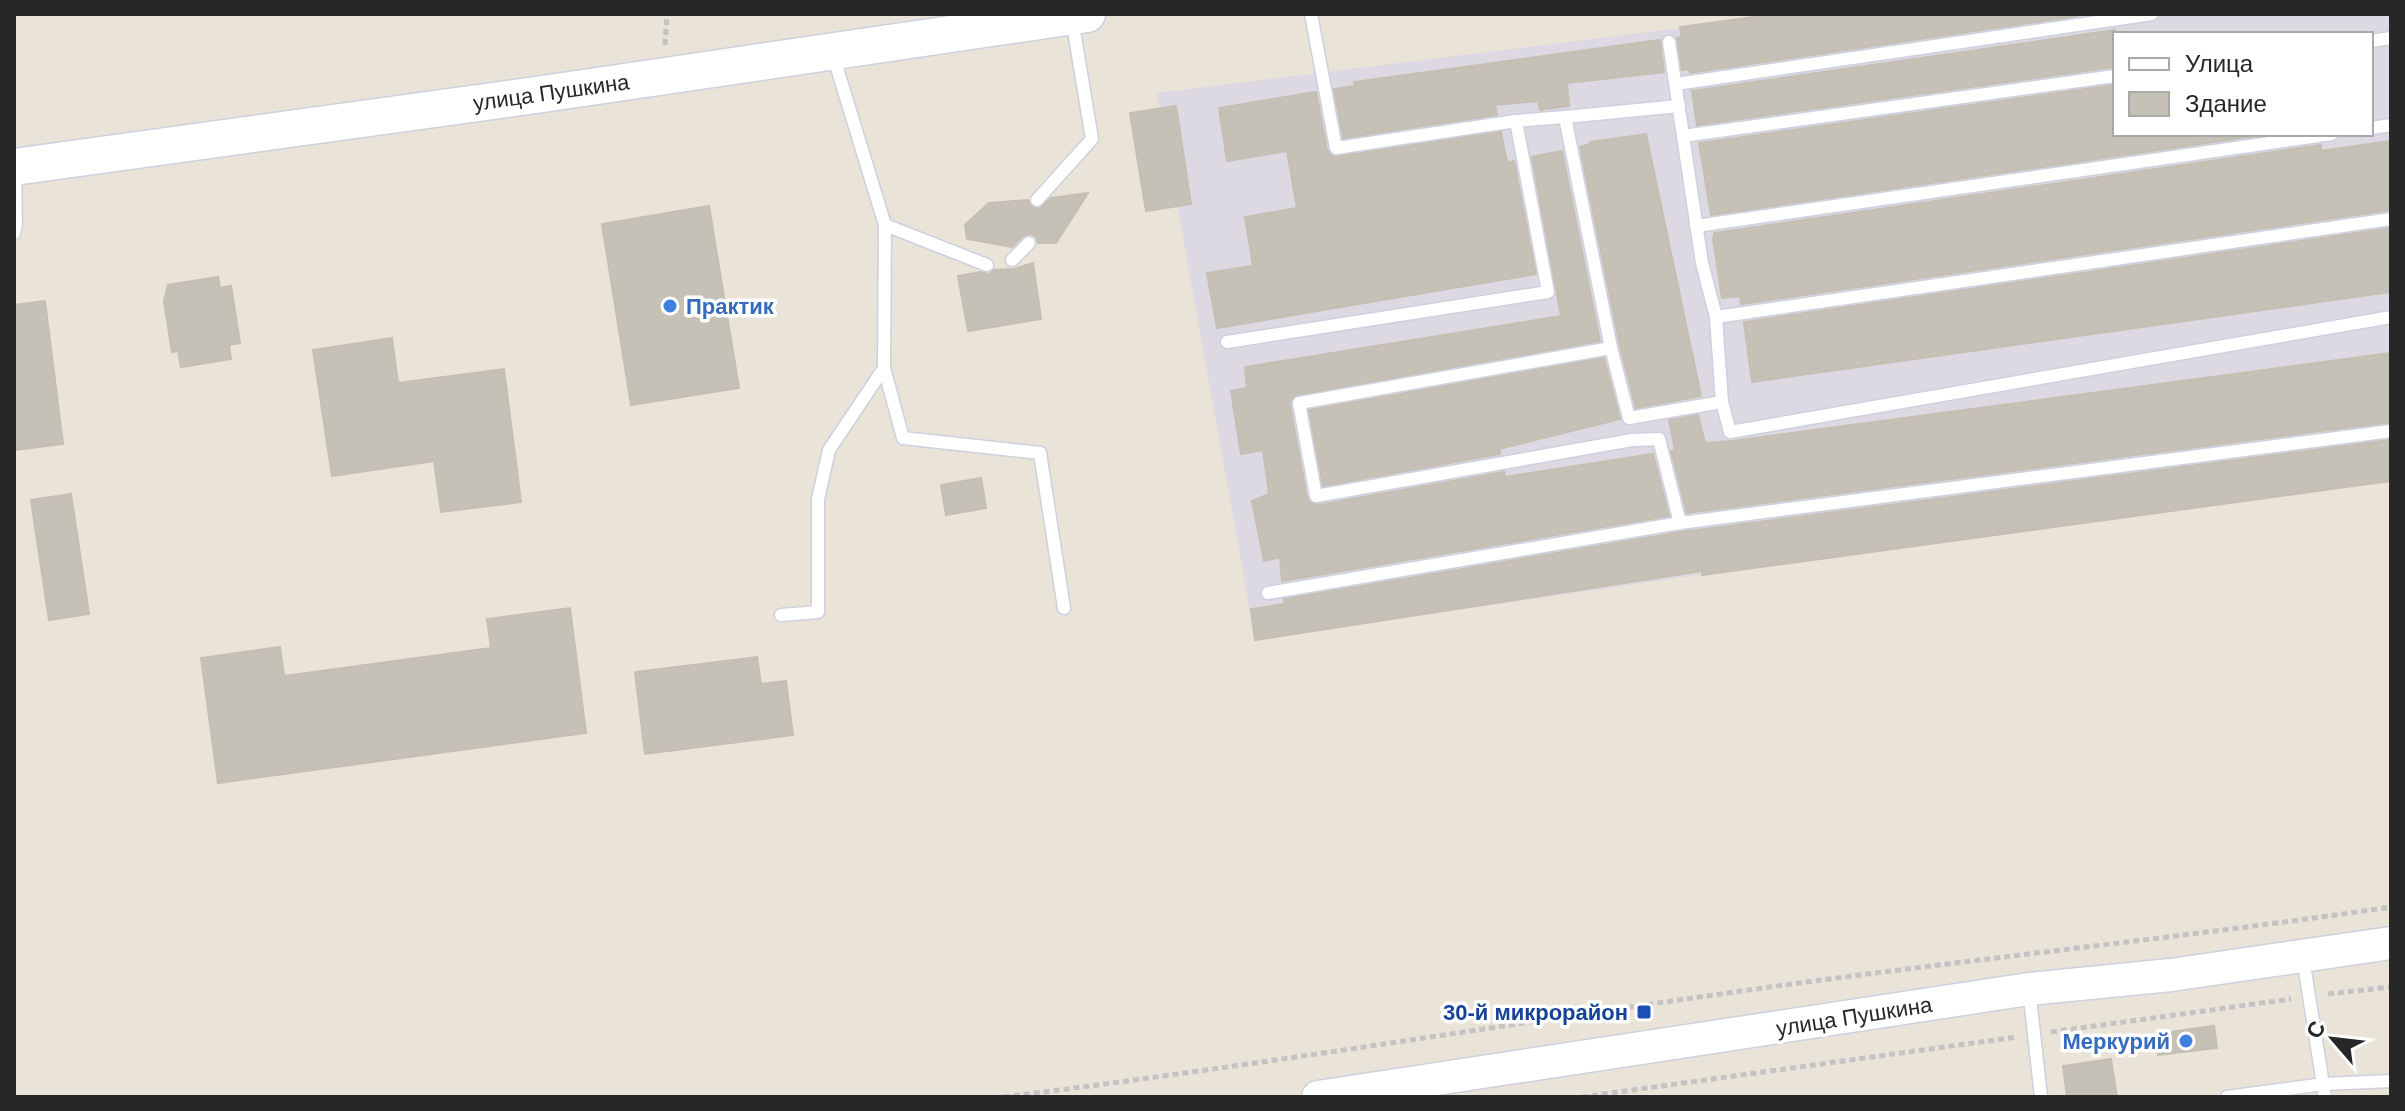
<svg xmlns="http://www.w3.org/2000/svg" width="2405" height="1111" font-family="Arial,sans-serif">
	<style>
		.industrial { fill: #dcd9e2; fill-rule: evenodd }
		.building { fill: #c5c1b7; stroke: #c4bfb2; stroke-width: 2 }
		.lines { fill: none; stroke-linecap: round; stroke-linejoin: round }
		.service-casing { stroke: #ced0e0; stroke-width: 15 }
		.tertiary-casing { stroke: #ced0e0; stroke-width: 35 }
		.secondary-casing { stroke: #ced0e0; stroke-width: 39 }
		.path { stroke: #c3c3c3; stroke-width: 5; stroke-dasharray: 6 4; stroke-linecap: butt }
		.service { stroke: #fff; stroke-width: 12 }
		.tertiary { stroke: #fff; stroke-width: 32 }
		.secondary { stroke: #fff; stroke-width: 36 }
		.shop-dot { fill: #3f7fe0; stroke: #fff; stroke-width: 3 }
		.transit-dot { fill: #1a4fb4; stroke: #fff; stroke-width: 3 }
		.labels { text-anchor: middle; stroke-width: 7; stroke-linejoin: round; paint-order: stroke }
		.street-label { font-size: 22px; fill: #272727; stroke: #fff }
		.shop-label { font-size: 22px; font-weight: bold; fill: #366cbe; stroke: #fff; text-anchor: start }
		.transit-label { font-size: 22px; font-weight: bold; fill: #164399; stroke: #fff; text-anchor: end }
	</style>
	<rect width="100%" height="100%" fill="#e9e3d8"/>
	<path class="industrial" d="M1794,14H2391V475L1255,639L1157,93ZM2115,34H2371V134H2115Z"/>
	<g class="building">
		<polygon points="1775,14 2076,14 2077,16 1690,73 1689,69 1682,70 1677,38 1682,37 1680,27"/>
		<polygon points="2115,30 2115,67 1697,125 1692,91"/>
		<polygon points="1660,40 1664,72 1567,83 1569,106 1540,110 1538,101 1495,105 1497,115 1343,138 1334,89 1355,86 1354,82"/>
		<polygon points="2115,85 2115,134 2269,134 1711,215 1699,143"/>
		<polygon points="1316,92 1327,150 1334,157 1501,132 1507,163 1514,161 1536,274 1217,328 1207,273 1253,266 1245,217 1297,208 1287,151 1227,161 1219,108"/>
		<polygon points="1176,106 1191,204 1146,211 1130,113"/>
		<polygon points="1646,134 1701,396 1636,408 1620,346 1580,147 1590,144 1590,142"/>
		<polygon points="2391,141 2391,210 1741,304 1740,296 1722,298 1713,238 1714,238 1714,233 2321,145 2321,151"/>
		<polygon points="1562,151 1600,341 1294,396 1290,405 1307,498 1310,502 1318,505 1504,472 1505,477 1653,454 1669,516 1282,581 1280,557 1264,561 1252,501 1269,494 1263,450 1241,454 1231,391 1247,388 1245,367 1561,316 1532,157"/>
		<polygon points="1088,193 1056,243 1038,243 1036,237 1031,234 1023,236 1012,247 967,239 965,225 989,203 1028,200 1032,207 1039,209 1051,198"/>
		<polygon points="709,206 739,388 631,405 602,224"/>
		<polygon points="2391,228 2391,292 1752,382 1744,322"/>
		<polygon points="1033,263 1041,319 968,331 958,276 981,272 989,274 994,270 1014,269"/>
		<polygon points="218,277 220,288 231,286 240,343 229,345 231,359 181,367 178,351 172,352 164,301 168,285"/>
		<polygon points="45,301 63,444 16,450 14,430 14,305"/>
		<polygon points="392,338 398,383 504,369 521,502 441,512 434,461 332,476 313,350"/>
		<polygon points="2391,353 2391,422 1687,513 1671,451 1675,450 1669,420 1698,415 1705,443 1732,441"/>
		<polygon points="1604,358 1620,419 1499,449 1500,454 1323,486 1309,410"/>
		<polygon points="2391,440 2391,481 1702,575 1702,571 1255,640 1251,609 1285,604 1284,599 1681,532"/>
		<polygon points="981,478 986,508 946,515 941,485"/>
		<polygon points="71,494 89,614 49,620 31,500"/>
		<polygon points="570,608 586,733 218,783 201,658 280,647 284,676 491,648 487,619"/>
		<polygon points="757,657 761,684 786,681 793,735 645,754 635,672"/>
		<polygon points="2214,1026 2217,1048 2158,1055 2155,1034"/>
		<polygon points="2111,1059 2117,1097 2067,1097 2063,1066"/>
	</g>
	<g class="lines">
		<defs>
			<g id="service">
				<polyline points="2371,41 2391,38"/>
				<polyline points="1669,42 1702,263 1716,317 1722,402 1730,432 2391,317"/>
				<polyline points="833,55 885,225 884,368 903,438 1040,453 1064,608"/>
				<polyline points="1676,84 2152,14"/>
				<polyline points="1679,106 1565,117 1611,348 1629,418 1722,402"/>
				<polyline points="1516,121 1565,117"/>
				<polyline points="2371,128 2391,125"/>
				<polyline points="1683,136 2115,76"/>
				<polyline points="1037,200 1092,139 1072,19"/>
				<polyline points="885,225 987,265"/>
				<polyline points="1696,226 2332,134"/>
				<polyline points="14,233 16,225 15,170"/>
				<polyline points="1012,260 1029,243"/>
				<polyline points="1716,317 2391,219"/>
				<polyline points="1227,342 1548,292 1516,121 1336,148 1311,14"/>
				<polyline points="1611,348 1299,403 1316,496 1632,440 1659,439 1680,523"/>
				<polyline points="1268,593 1680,523 2391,431"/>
				<polyline points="781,615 818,612 818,499 829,450 884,368"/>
				<polyline points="2303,958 2325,1097"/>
				<polyline points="2029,989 2041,1097"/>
				<polyline points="2227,1097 2324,1084 2391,1081"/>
			</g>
			<polyline id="tertiary" points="1318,1097 2029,989 2171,975 2391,943"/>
			<polyline id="secondary" points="14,167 529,96 1087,14"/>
		</defs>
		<use href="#service" class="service-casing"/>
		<use href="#tertiary" class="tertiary-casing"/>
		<use href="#secondary" class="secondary-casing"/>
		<g class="path">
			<polyline points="665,45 667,14"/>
			<polyline points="2328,994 2391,987"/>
			<polyline points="2051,1032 2291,999"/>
			<path d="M1004,1097C1262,1065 1519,1022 1777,986C1981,958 2187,937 2391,907"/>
			<polyline points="1582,1097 2017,1037"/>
		</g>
		<use href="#service" class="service"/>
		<use href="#tertiary" class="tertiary"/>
		<use href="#secondary" class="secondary"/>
	</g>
	<g class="shop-dot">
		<circle cx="670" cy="306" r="8"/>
		<circle cx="2186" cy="1041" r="8"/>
	</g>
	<rect class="transit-dot" x="1636" y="1004" width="16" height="16" rx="4"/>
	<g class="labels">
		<g class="street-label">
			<text transform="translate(551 92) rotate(-8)" y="8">улица Пушкина</text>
			<text transform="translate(1854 1016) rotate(-9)" y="8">улица Пушкина</text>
		</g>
		<g class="shop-label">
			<text x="686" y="314">Практик</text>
			<text x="2170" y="1049" text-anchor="end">Меркурий</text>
		</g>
		<g class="transit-label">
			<text x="1628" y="1020">30-й микрорайон</text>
		</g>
	</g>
	<rect width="2405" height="1111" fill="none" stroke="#272727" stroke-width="32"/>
	<rect x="2113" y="32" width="260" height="104" fill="#ffffff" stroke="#a9a9a9" stroke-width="2"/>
	<rect x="2129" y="58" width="40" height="12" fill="#ffffff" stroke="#a9a9a9" stroke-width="2"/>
	<text x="2185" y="72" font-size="24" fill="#272727">Улица</text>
	<rect x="2129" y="92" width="40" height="24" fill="#c5c1b7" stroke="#a9a9a9" stroke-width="2"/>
	<text x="2185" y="112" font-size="24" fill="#272727">Здание</text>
	<g transform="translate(2333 1039) rotate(298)" stroke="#ffffff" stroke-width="6" paint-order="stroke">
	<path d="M0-6L14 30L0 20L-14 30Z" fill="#272727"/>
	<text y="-12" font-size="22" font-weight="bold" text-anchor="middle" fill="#272727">С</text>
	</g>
</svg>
